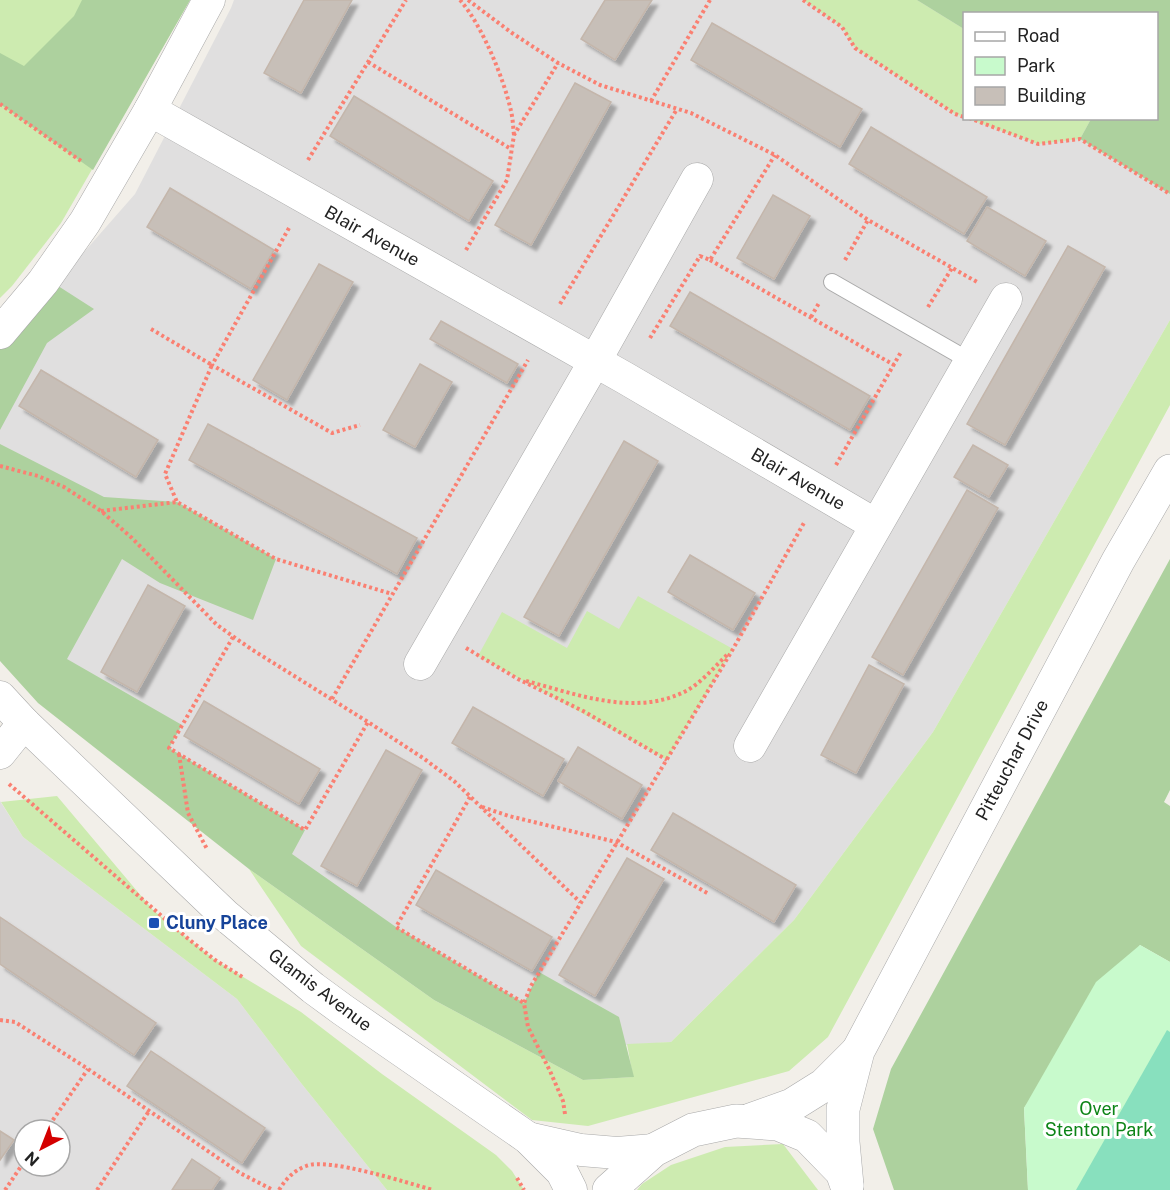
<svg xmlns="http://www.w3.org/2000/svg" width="1170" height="1190" font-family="'Public Sans',sans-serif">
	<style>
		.residential { fill: #e0dfdf; fill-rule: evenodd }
		.grass { fill: #cdebb0 }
		.forest { fill: #add19e }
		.park { fill: #c8facc }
		.pitch { fill: #88e0be }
		.building { fill: #c7bfb8; stroke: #c4b6ab; stroke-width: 1.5; filter: url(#shadow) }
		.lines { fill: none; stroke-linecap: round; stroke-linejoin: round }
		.service-casing { stroke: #a9a9a9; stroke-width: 18 }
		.minor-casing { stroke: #a9a9a9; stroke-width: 33 }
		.tertiary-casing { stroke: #a9a9a9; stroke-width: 34 }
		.path { stroke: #fa8072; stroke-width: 4; stroke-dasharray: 3 3; stroke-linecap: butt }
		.service { stroke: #fff; stroke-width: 16 }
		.minor { stroke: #fff; stroke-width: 32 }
		.tertiary { stroke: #fff; stroke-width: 33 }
		.transit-dot { fill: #1a4fb4; stroke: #fff; stroke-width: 2 }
		.labels { text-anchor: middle; stroke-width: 6; stroke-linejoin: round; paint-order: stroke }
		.street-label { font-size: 18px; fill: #222; stroke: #fff }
		.transit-label { font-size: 18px; font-weight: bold; fill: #164399; stroke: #fff; text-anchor: start }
		.park-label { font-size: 18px; fill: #0c8416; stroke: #fff }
	</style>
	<defs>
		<filter id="shadow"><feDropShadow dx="5.5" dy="5.5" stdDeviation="1.5" flood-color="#0004"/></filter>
	</defs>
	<rect width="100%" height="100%" fill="#f2efe9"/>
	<g class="residential">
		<polygon points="234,0 1109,0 964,14 964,118 1091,119 1080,139 1170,194 1170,320 933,732 794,920 671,1042 582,1048 335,911 36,688 0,461 0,348 135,194 231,8"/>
		<path d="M0,801L23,837L237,999L301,1083L387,1190H0ZM24,1130H60V1166H24Z"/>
	</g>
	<g class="grass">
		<polygon points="0,0 190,0 61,223 12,286 0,298"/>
		<polygon points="803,0 917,0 964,29 964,117 955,114 855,48 842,27"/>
		<polygon points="969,119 1091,119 1080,139 1038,144"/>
		<polygon points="1170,320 1170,405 828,1037 789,1071 588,1126 532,1120 301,946 249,869 434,1000 583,1080 633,1077 627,1044 671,1042 794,920 933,732"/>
		<polygon points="638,596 733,649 667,760 478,656 502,612 567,648 587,611 619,629"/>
		<polygon points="57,796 153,910 186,937 215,960 301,1012 382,1074 496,1155 512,1171 524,1190 387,1190 301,1083 237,999 23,837 1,802"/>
		<polygon points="783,1144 818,1190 637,1190 642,1184 671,1165 725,1147"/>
	</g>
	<g class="forest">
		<polygon points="82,0 190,0 93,170 0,104 0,53 24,66 74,16"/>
		<polygon points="917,0 1170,0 1170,194 1080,139 1091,119 1156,118 1156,14 964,14 964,29"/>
		<polygon points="55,284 94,309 47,343 0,430 0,348"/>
		<polygon points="0,444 104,497 177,502 276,559 253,620 160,583 122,559 67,659 182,725 169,748 305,830 292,854 396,927 524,1003 539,972 619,1017 634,1077 583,1080 434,1000 249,869 38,703 0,661"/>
		<polygon points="1170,559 1170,790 1164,802 1170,806 1170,962 1140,945 1024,1108 1028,1190 894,1190 873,1129 891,1069"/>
	</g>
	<polygon class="park" points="1140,945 1170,962 1170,1190 1028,1190 1024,1108 1096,982"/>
	<polygon class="pitch" points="1167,1030 1170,1032 1170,1190 1076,1190"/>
	<g class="building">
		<polygon points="304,0 352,0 301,93 264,73"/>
		<polygon points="605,0 652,0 615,60 581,39"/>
		<polygon points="712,23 862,109 840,147 691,60"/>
		<polygon points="575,83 611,102 531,245 495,225"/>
		<polygon points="354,96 493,181 469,221 330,136"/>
		<polygon points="871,127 987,197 964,234 849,164"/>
		<polygon points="170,188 274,250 251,289 147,227"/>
		<polygon points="773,195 810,216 774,279 737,258"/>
		<polygon points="987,207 1046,241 1025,276 967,241"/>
		<polygon points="1068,246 1105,267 1005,445 967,424"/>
		<polygon points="319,264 353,282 287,400 253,380"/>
		<polygon points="690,292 870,396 850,430 670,326"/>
		<polygon points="441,321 518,364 507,383 430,339"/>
		<polygon points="420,364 452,382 415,447 383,430"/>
		<polygon points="41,370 158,440 136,477 19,406"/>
		<polygon points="208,424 417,538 397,574 189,460"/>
		<polygon points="624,441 658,461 559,636 524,617"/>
		<polygon points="973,445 1008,465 989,497 954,477"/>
		<polygon points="967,490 998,508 903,675 872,657"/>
		<polygon points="690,555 755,593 733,630 668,592"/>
		<polygon points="148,585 185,606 137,692 101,672"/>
		<polygon points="869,665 904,684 856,773 821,755"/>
		<polygon points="204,701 320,769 299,804 184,736"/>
		<polygon points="473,707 564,759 543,796 452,743"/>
		<polygon points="578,747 642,785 622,819 558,781"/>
		<polygon points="386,750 422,770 357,886 321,866"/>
		<polygon points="673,813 796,885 774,922 651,850"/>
		<polygon points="627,858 664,879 595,996 559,975"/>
		<polygon points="436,870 552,937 532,971 416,905"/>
		<polygon points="0,917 156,1023 134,1055 0,964"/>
		<polygon points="151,1051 265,1128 242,1163 127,1086"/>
		<polygon points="0,1131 14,1140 0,1160"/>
		<polygon points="192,1159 220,1178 212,1190 172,1190"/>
	</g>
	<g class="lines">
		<defs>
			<polyline id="service" points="832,282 970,361"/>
			<g id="minor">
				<polyline points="150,110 625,378 876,525"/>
				<polyline points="0,333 43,282 85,222 150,110 209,0"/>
				<polyline points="420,664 595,361 697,179"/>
				<polyline points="0,697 24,723 225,915 313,988 343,1010 528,1138 562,1172 571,1190"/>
				<polyline points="750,746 1006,299"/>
				<polyline points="0,753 24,723"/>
				<polyline points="528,1138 581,1150 617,1153 654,1150"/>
			</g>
			<g id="tertiary">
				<polyline points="750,1120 792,1105 824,1085 857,1052"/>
				<polyline points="847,1185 843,1142 843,1109 858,1051 1118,561 1170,471"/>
				<polyline points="609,1190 654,1150 693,1130 736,1121 778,1124 807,1136 842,1172 847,1186"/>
			</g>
		</defs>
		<use href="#service" class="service-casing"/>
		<use href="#minor" class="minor-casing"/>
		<use href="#tertiary" class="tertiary-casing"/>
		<g class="path">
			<path d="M460,0C482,25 504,79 511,111C513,119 513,127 514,135"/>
			<polyline points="468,0 512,33 558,63 600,85 691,113 775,155 868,220 977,282"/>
			<polyline points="803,0 842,27 855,48 955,114 964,117"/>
			<polyline points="368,62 511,149"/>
			<polyline points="651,101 710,0"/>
			<polyline points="0,104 81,161"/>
			<polyline points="969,118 1038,144 1080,139 1170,194"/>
			<polyline points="308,160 406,0"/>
			<polyline points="289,228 212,365 332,433 360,425"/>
			<polyline points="466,250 507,180 514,135 558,63"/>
			<polyline points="710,260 894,365"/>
			<polyline points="845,260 868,220"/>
			<polyline points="560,304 677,109"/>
			<polyline points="928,307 952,268"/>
			<polyline points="811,317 819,303"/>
			<polyline points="151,329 212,365 165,474 177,502"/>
			<polyline points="650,338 700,256 710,260 775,155"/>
			<polyline points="836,465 901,352"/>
			<polyline points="0,466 38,476 64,487 101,511 132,538 217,625 251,649 368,722 423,758 454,781 580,902"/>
			<polyline points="101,511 177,502 276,559 392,594"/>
			<polyline points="233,637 169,748 305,830 368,722"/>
			<polyline points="466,648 518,679 585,712 667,760"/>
			<path d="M526,681C576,694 632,716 682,693C700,685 714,667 728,654"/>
			<polyline points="332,699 528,360"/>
			<polyline points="179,754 188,813 207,849"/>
			<polyline points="9,784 186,937 215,960 244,978"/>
			<polyline points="470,797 396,927 524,1003"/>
			<polyline points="482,807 509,816 616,842 709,894"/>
			<polyline points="0,1020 15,1022 88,1069 240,1173 273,1190"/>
			<polyline points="565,1114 563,1101 550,1071 528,1027 524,1003 531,986 733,649 805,521"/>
			<polyline points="46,1130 88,1069"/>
			<polyline points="517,1178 524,1190"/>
			<polyline points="5,1190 24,1162"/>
			<polyline points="97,1190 149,1111"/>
			<path d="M279,1190C286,1179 293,1171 306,1166C327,1157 408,1183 433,1190"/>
		</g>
		<use href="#service" class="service"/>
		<use href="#minor" class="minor"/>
		<use href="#tertiary" class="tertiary"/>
	</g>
	<rect class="transit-dot" x="148" y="917" width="12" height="12" rx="3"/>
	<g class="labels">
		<g class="street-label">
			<text transform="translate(372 236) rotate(29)" y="6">Blair Avenue</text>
			<text transform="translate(798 479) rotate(30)" y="6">Blair Avenue</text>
			<text transform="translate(1012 760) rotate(-62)" y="6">Pitteuchar Drive</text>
			<text transform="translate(320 990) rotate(37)" y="6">Glamis Avenue</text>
		</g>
		<g class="transit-label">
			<text x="166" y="929">Cluny Place</text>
		</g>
		<g class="park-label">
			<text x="1099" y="1115">Over<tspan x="1099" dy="21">Stenton Park</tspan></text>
		</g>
	</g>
	<rect x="963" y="12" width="195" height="108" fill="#ffffff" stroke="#a7a7a7" stroke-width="1.5"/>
	<rect x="975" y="32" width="30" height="9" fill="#ffffff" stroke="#a7a7a7" stroke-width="1.5"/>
	<text x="1017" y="42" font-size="18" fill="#222222">Road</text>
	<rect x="975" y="57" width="30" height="18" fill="#c8facc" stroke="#a7a7a7" stroke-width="1.5"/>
	<text x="1017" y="72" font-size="18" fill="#222222">Park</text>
	<rect x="975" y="87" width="30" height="18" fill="#c7bfb8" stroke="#a7a7a7" stroke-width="1.5"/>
	<text x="1017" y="102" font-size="18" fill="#222222">Building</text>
	<g transform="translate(42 1148) rotate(222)"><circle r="28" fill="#ffffff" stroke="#a7a7a7" stroke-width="1.5"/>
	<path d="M0-4.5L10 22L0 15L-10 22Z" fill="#d40000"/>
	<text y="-9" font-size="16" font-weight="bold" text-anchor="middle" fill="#222222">N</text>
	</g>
</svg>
